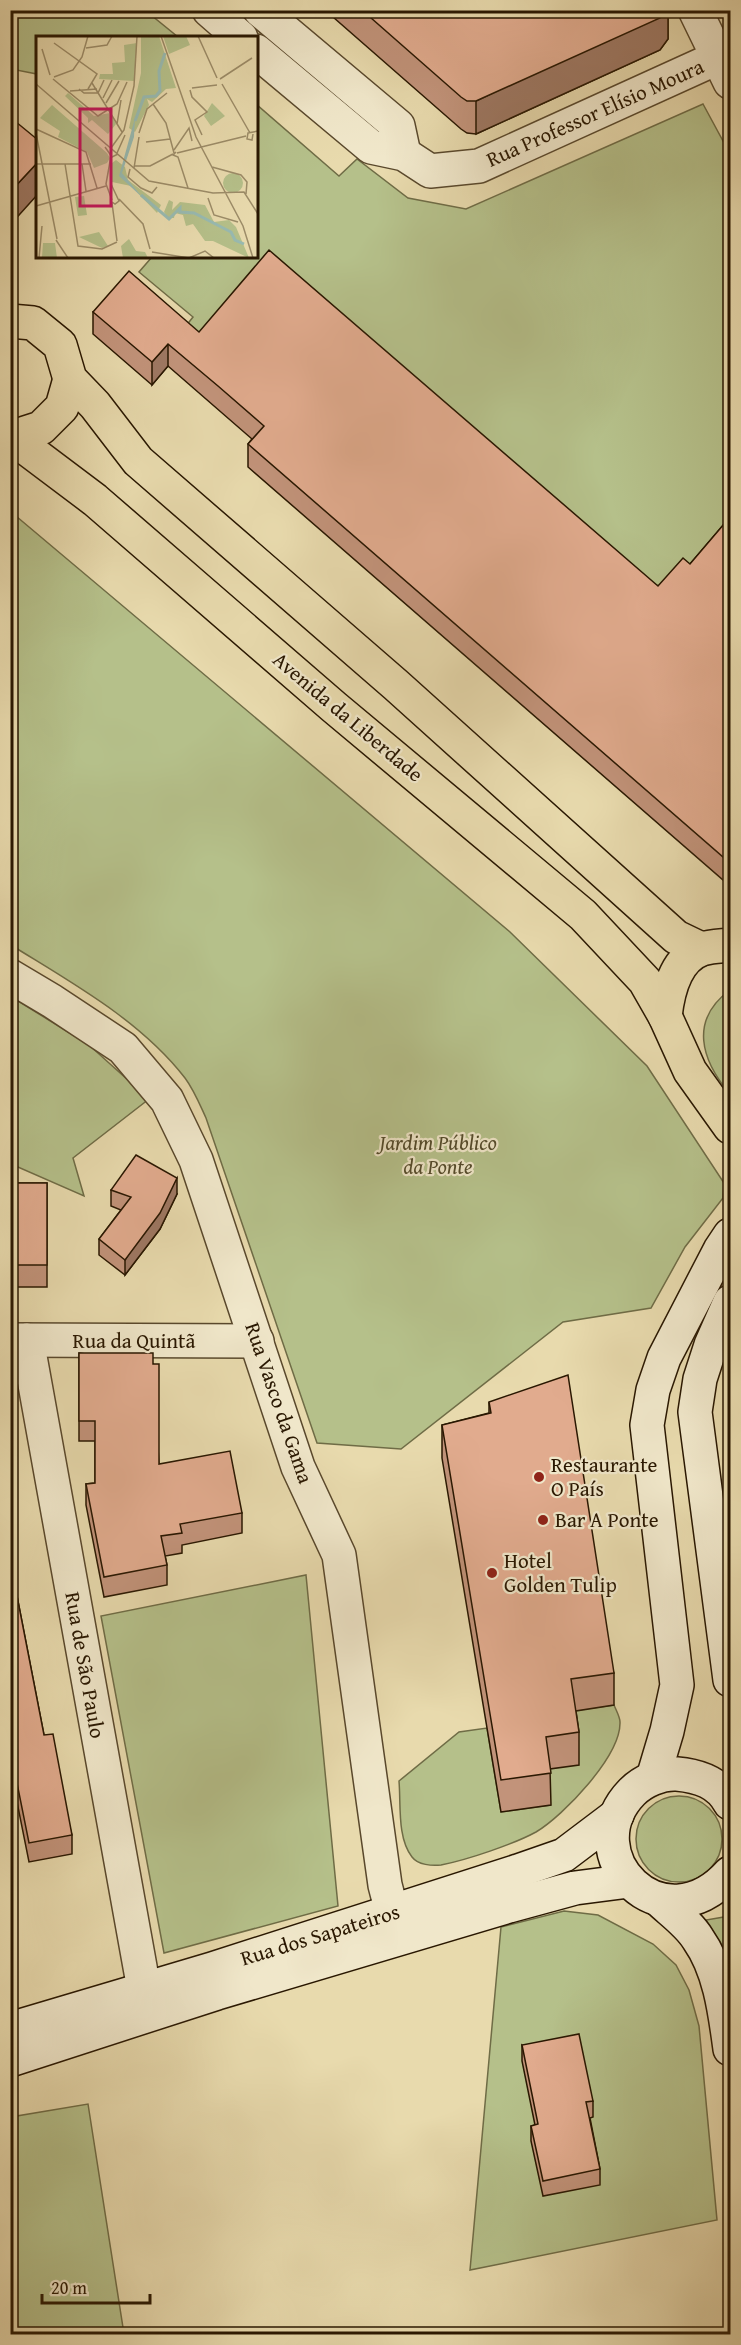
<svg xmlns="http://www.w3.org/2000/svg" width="741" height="2345" font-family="'Gentium Book Plus',serif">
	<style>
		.green { fill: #b5c08a; stroke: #6f6c46; stroke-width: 1.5 }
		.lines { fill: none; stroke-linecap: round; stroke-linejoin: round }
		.street-casing { stroke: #59482c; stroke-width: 36 }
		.secondary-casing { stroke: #291701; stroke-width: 36 }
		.primary-casing { stroke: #291701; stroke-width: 36 }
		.street { stroke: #f0e7ca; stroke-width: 33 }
		.secondary { stroke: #f0e7ca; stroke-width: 33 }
		.primary { stroke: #e8daad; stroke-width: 33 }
		.wall { fill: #c2937a; stroke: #291701; stroke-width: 1.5 }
		.shaded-wall { fill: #9e7863; stroke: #291701; stroke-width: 1.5 }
		.building { fill: #e1ab8e; stroke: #291701; stroke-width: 1.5 }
		.poi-dot { fill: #8f2418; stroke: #f0e7ca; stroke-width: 2 }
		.labels { text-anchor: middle; stroke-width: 4.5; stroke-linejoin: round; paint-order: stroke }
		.street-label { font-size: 21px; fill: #291701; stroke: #f0e7ca }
		.park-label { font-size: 21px; font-style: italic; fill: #534a2a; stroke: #f0e7ca }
		.poi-label { font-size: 21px; fill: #291701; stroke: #f0e7ca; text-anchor: start }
		.inset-river { fill: none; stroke: #98bab1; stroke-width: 3 }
		.inset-road { fill: none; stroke: #9c8c68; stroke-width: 1.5 }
		.view { fill: #c2185b; fill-opacity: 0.15; stroke: #c2185b; stroke-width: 3 }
		.inset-edge { fill: none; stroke: #291701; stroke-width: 3 }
	</style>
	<rect width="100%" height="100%" fill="#e8daad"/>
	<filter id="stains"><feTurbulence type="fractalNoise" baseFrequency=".00333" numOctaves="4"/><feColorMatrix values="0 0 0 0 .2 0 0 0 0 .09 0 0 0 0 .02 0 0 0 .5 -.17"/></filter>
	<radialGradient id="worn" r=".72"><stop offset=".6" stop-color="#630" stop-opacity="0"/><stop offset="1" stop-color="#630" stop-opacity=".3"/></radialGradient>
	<g class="green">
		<polygon points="11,10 146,11 178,37 38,38 37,74 11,69"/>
		<polygon points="703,104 730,154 730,525 658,608 187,344 178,336 193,317 139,272 152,257 256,256 257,105 339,176 357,159 408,198 466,209"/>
		<path d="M10,511L510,932L647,1066L724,1183L723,1198L685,1247L651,1308L563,1322L401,1449L317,1443L206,1118C200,1105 194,1090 185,1078C140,1020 72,983 11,945Z"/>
		<path d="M730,990V1094C701,1060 689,1020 730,990Z"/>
		<polygon points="10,996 89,1045 149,1099 73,1158 84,1196 11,1164"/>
		<polygon points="306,1575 338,1906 164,1953 101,1616"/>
		<path d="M614,1705C616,1710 620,1717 620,1722C621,1756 563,1816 536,1832C514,1844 467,1860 441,1865C432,1866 418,1865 412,1857C397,1838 401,1804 399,1781L459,1732L487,1728L501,1812L550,1805L546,1769L571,1711Z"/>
		<circle cx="679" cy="1839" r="43"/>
		<polygon points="564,1911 598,1915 653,1944 676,1965 689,1990 699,2026 717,2220 470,2270 501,1927"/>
		<polygon points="730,1916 730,1965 706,1920"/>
		<polygon points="88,2104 124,2334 11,2334 11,2117"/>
	</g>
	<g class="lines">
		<defs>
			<g id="street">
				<polyline points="209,10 241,38"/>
				<polyline points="260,10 398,126 404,154"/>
				<polyline points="695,10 730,82"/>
				<polyline points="256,51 371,147 404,154 430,171 479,166 719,57 730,50"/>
				<polyline points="10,976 52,1001 123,1048 167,1100 196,1160 298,1467 339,1555 385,1885 392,1912"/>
				<polyline points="10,1340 257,1341"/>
				<polyline points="27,1340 144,1989"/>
			</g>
			<g id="secondary">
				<polyline points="730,1302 711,1345 700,1379 695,1412 730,1680"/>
				<polyline points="653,1778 667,1731 677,1685 647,1425 653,1390 664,1358 720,1250 730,1235"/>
				<path d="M730,1803C719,1783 700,1776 677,1774C661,1773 643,1781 632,1792C572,1854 662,1949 730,1873"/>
				<path d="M659,1900C672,1912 689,1924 698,1939C720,1970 725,2012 730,2049"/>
				<polyline points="10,2029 212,1969 518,1871 564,1855 617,1815"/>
				<polyline points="10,2060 217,1993 509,1906 575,1888 629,1881"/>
			</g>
			<g id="primary">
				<polyline points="10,321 33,323 60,345 70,379 95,405 138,461 396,685 676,937 701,949"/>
				<polyline points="10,436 95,500 334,707 583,915 645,981 665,1016 690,1071 730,1127"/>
				<polyline points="13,437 41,428 62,407 70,379"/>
				<path d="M665,1016C668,991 676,958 702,949C711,946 722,946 730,945"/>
			</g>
		</defs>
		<use href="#street" class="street-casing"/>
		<use href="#secondary" class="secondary-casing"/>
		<use href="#primary" class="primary-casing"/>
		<use href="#street" class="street"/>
		<use href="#secondary" class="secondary"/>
		<use href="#primary" class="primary"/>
	</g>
	<g class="wall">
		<polygon points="325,10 668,10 668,39 660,50 476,134 467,133 461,129"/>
		<polygon points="93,312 199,332 658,586 690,564 730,517 730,886 248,467 248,444 252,439 168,366 152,385 93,334"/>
		<rect x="10" y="1183" width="37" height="104"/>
		<polygon points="111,1190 177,1194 160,1229 125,1275 99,1255 99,1239 121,1210 111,1206"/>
		<polygon points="79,1353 153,1364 159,1464 242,1513 242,1533 182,1545 182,1553 165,1556 167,1565 167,1585 104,1597 86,1505 86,1484 95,1483 95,1441 79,1441"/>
		<polygon points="489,1402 614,1673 614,1705 576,1711 579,1732 579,1765 550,1769 551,1805 501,1812 442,1458 442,1425 489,1413"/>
		<polygon points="10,1560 44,1735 72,1835 72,1854 29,1862 10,1767"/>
		<polygon points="522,2045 593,2101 593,2117 590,2118 600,2169 600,2185 543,2196 531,2141 531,2126 535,2125 522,2061"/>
	</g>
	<g class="shaded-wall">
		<polygon points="665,10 668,10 668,39 660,50 476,134 476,101"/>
		<polygon points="38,162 38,194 10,225 10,192"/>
		<polygon points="168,344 168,366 152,385 152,362"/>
		<polygon points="177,1178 177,1194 160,1229 125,1275 125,1260"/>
	</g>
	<g class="building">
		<polygon points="362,10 665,10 660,18 476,101 467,101 461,97"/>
		<polygon points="10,117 38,140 38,162 10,192"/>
		<polygon points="269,250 658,586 683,558 690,564 730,517 730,863 248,444 264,426 218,386 168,344 152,362 93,312 129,271 199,332"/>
		<polygon points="136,1155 177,1178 160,1213 125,1260 99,1239 131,1197 111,1190"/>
		<rect x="10" y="1183" width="37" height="82"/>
		<polygon points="79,1353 153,1353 153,1364 159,1364 159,1464 230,1451 242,1513 180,1524 182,1533 161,1536 167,1565 104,1577 86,1484 95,1483 95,1421 79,1421"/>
		<polygon points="568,1375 614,1673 571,1679 579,1732 546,1737 551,1773 501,1780 442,1425 491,1413 489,1402"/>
		<polygon points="10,1560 44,1735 53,1734 72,1835 29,1843 10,1748"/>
		<polygon points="579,2034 593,2101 586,2102 600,2169 543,2181 531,2126 538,2124 522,2045"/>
	</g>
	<g class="poi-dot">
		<circle cx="539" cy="1477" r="6"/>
		<circle cx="543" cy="1520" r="6"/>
		<circle cx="492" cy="1573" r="6"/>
	</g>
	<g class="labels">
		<g class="street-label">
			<text transform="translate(595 113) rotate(-24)" y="7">Rua Professor Elísio Moura</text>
			<text transform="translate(348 717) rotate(40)" y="7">Avenida da Liberdade</text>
			<text x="134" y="1348">Rua da Quintã</text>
			<text transform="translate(279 1403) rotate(71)" y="7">Rua Vasco da Gama</text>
			<text transform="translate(85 1665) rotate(80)" y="7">Rua de São Paulo</text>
			<text transform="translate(320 1935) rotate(-17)" y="7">Rua dos Sapateiros</text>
		</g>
		<g class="park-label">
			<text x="438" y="1150">Jardim Público<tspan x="438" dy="24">da Ponte</tspan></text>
		</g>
		<g class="poi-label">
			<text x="551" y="1472">Restaurante<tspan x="551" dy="24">O País</tspan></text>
			<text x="555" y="1527">Bar A Ponte</text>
			<text x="504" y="1568">Hotel<tspan x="504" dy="24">Golden Tulip</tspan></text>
		</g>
	</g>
	<g transform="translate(36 36)">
		<rect width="222" height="222" fill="#e8daad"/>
		<path d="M105,0H123L140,52L130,53L116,66L111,63L113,69L99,96L93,92L105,37ZM127,0H150L154,9L133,18ZM101,7L98,45L63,43L64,38H77L76,27L89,26L88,9ZM32,57L58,80L74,77L80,88L72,98L56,84L52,87V82L29,60ZM176,67L189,80L175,90L168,80ZM16,69L71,117L74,122L71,127L58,132L51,116L22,101L24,95L4,82ZM80,124L89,131L92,144L125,169L121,177L95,150L76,146V127ZM187 147a10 10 0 1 1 20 0a10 10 0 1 1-20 0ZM48,160L51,179L42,180L39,161ZM133,164L137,166L136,174L144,166L169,169L178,186L193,184L200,191L213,222L177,205H169L157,188L150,190L147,179L139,177L138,182H132L128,176ZM63,196L72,210L66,212L43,201ZM93,203L100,215L109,216L112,222H87L85,210ZM7,207H19L21,222L6,221Z" fill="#b5c08a"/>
		<path d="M99,82L98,101L86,137L107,162L83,140Z" fill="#98bab1"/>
		<path class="inset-river" d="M99,85L108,61L120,60L124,55L123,35L129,17M105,159L133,183L144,172V176L158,177L195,196L199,204L208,208"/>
		<path class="inset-road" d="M125,0L160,101L207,190L217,222M162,0L181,42M18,7L61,38L52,53M50,12L71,9L76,0M6,13L14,39M18,41L37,34L46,21L52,0M17,43L62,80L81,68L91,46M184,43L216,22M56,47L86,96M0,48L113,145L177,157L208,156L222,178M186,48L214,97M156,52L181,49M43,53L48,57H62L68,44M154,54L156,61L171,76L159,84L166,99M34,55L61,53M67,62L76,44M70,67L83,45M117,68L130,87L138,117M81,88L85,64M0,93L50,116L61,152M0,97L21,203M103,97L111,73L131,57M217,98L216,104L211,103L212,97L222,95M110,106L134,103M69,111L76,121L82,118M75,112L88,94L98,50L101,0M138,114L153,92L156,105M140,116L137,119L142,121L152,152M81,117L89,99M141,117L210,100M75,120L70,148L76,164M0,128H55M29,128L42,210L66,213L81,206M46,128L50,155M98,130H114L137,118M176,131L205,139L211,146L210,158M98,132L103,101M94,133L92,141L105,152L116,157L121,151M75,148L83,165L79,168L76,166M172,162L178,179L202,186M83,163L107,188L114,213M76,167L81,205M0,170L70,150M20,204L32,222M116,216L153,222M3,222L6,190M153,222L169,215L178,222"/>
		<path class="view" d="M44,73H75V170H44Z"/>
		<rect width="222" height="222" class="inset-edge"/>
	</g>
	<rect width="741" height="2345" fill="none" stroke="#e8daad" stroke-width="36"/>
	<rect x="12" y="12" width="717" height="2321" fill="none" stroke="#291701" stroke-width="3"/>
	<rect x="18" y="18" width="705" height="2309" fill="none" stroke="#291701" stroke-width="1.5"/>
	<path d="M42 2294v9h108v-9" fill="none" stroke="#291701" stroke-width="3"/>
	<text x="51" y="2294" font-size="18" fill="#291701" stroke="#f0e7ca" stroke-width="4.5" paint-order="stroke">20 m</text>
	<rect width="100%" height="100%" filter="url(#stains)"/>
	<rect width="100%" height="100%" fill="url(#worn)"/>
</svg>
